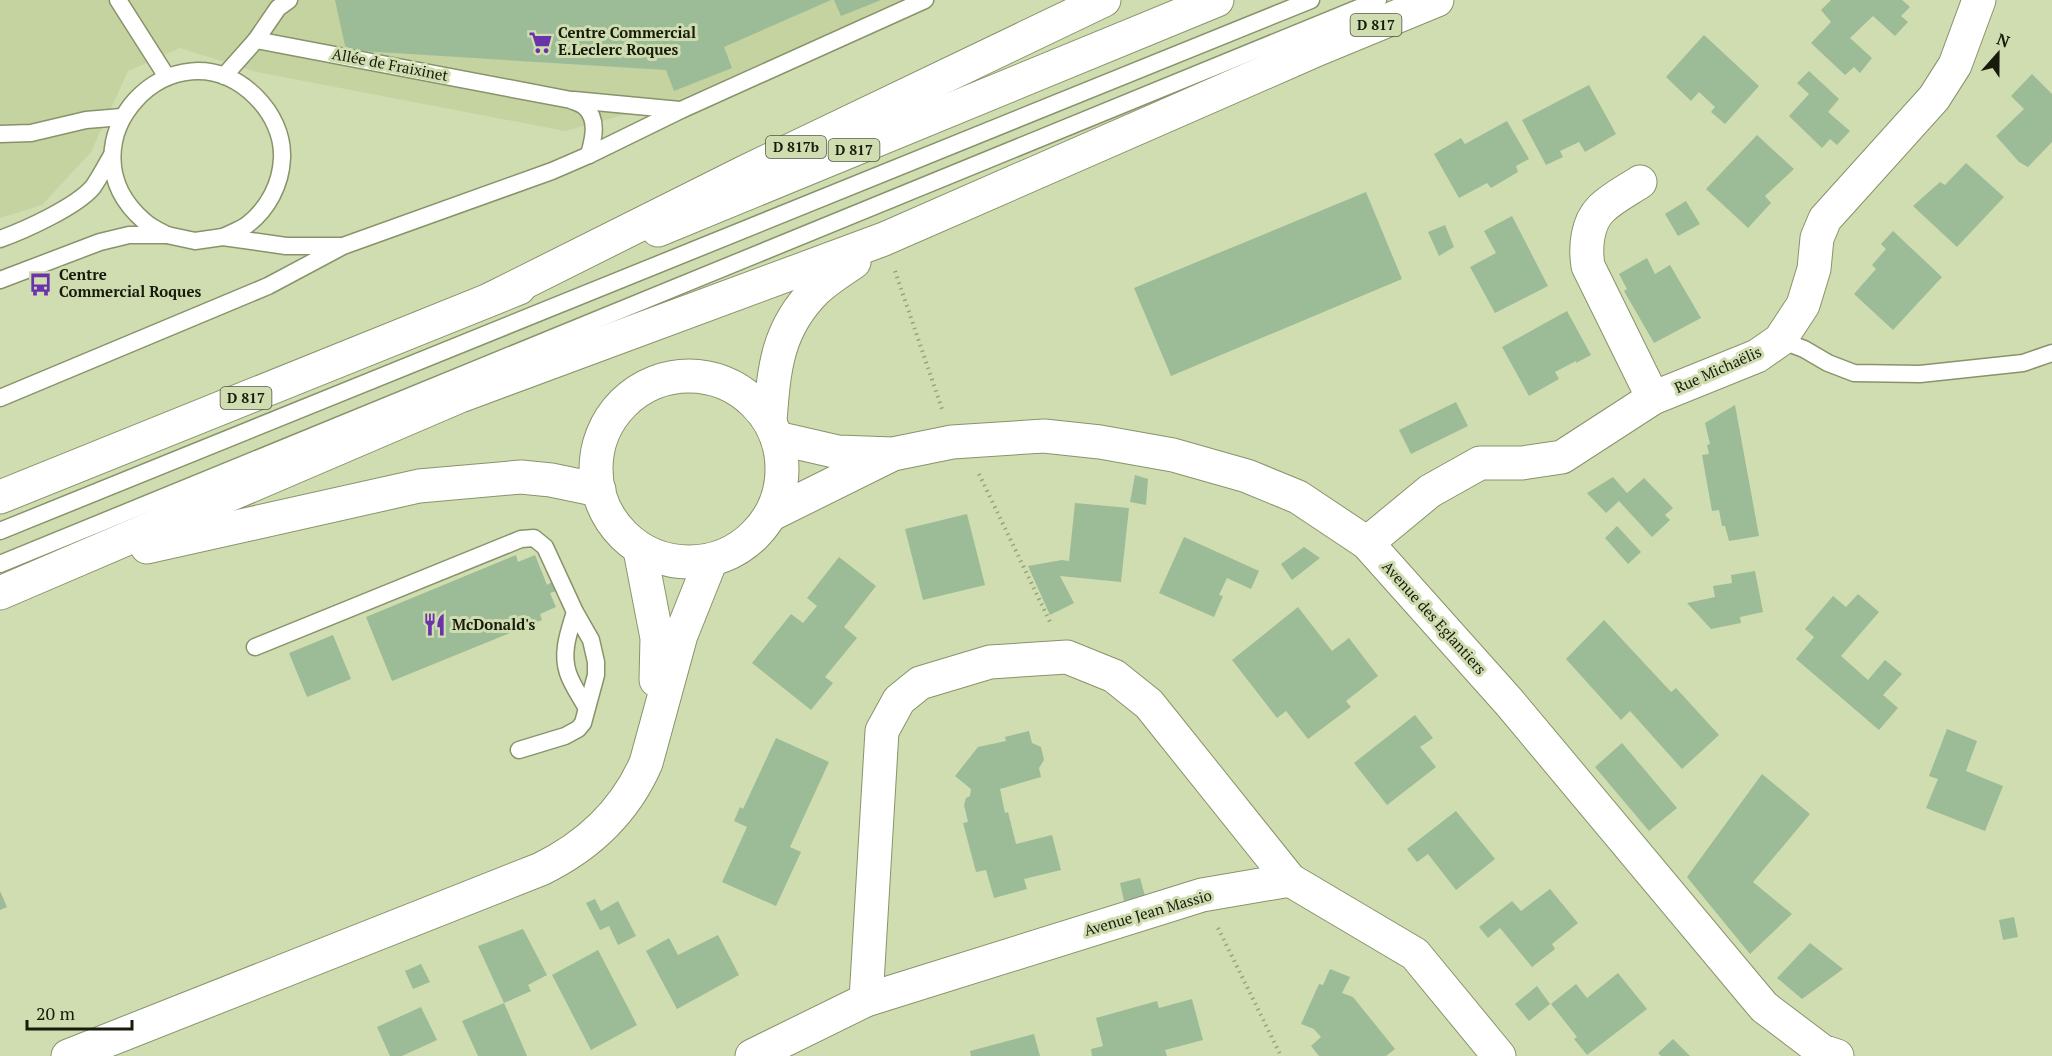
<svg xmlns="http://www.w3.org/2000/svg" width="2052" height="1056" font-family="'PT Serif',serif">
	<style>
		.built { fill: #c4d3a0 }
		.building { fill: #9cbb97 }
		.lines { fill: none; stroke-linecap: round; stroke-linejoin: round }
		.lane-casing { stroke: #88936a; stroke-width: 19 }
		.street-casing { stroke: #88936a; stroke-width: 35 }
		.secondary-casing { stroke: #88936a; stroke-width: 35 }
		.primary-casing { stroke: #88936a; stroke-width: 35 }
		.highway-casing { stroke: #88936a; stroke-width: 35 }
		.path { stroke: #98a27f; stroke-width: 4; stroke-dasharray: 1.5 4.5; stroke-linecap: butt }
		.lane { stroke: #fff; stroke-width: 16 }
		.street { stroke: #fff; stroke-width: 33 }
		.secondary { stroke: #fff; stroke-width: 33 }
		.primary { stroke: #fff; stroke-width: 33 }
		.highway { stroke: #fff; stroke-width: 33 }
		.labels { text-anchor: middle; stroke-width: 6; stroke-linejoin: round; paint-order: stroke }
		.shield { fill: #d0ddb1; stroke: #4e553d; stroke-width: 1.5 }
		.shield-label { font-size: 14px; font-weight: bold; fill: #171b0b }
		.poi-label { font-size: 15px; font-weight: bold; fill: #171b0b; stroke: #d0ddb1; text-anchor: start }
		.street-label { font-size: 15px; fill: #171b0b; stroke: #d0ddb1 }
	</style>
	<rect width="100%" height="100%" fill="#d0ddb1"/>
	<polygon class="built" points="0,0 918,0 675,101 565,131 257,72 180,48 128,71 91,152 42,205 0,218"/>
	<g class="building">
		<polygon points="335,0 831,0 724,47 732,68 674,91 666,70 346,50"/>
		<polygon points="834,0 881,0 841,16"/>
		<polygon points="1831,0 1902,0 1910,7 1901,16 1908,22 1895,36 1873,16 1850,38 1872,58 1860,73 1854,67 1845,75 1811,43 1831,22 1821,10"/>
		<polygon points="1704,35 1759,86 1725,124 1711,112 1715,107 1699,92 1691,101 1666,77"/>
		<polygon points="1809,71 1839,99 1828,112 1850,131 1837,145 1830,139 1822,148 1789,116 1809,94 1797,83"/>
		<polygon points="2032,74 2052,94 2052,142 2028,167 2019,162 1996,136 2024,109 2011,96"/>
		<polygon points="1589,85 1616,134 1585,152 1579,142 1560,151 1563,157 1546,165 1522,120"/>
		<polygon points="1507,121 1529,159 1516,166 1518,172 1491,188 1487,183 1459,198 1434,154 1461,138 1465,144"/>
		<polygon points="1757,135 1794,169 1765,196 1771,203 1748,228 1706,189"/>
		<polygon points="1966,163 2004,197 1957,247 1913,206 1940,182 1945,185"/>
		<polygon points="1366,192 1402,279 1171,376 1134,288"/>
		<polygon points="1686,201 1700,224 1678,236 1665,214"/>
		<polygon points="1512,216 1548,286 1495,313 1470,267 1496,253 1484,231"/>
		<polygon points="1445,225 1454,247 1439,256 1428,232"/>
		<polygon points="1893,231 1942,277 1893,330 1854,294 1876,269 1872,265 1886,249 1881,244"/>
		<polygon points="1647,258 1655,274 1670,265 1701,318 1654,343 1624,291 1627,289 1619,274"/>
		<polygon points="1567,311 1591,355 1576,363 1576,361 1555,372 1559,379 1529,396 1502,347"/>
		<polygon points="1456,402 1468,426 1411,454 1399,430"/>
		<polygon points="1735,405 1759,536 1729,541 1725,526 1722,526 1719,510 1712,511 1702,455 1709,454 1707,445 1710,444 1705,423"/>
		<polygon points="1135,475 1148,479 1146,505 1130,502"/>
		<polygon points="1613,477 1627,493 1644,478 1673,508 1665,515 1670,520 1652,537 1619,501 1606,513 1587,493"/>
		<polygon points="1075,503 1129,508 1121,582 1060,576 1074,603 1050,615 1028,566 1062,560 1069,561"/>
		<polygon points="967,514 985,585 923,600 905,529"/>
		<polygon points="1617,526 1641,552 1628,564 1605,538"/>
		<polygon points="1184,537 1259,571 1251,589 1227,578 1219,595 1223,596 1214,617 1159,593"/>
		<polygon points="1304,547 1320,558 1292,580 1281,564"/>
		<polygon points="516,555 518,562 535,555 547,585 552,582 557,588 556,591 550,593 556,607 540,614 542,620 392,681 366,617"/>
		<polygon points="839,557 876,586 844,627 857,638 825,677 833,683 811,710 752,663 791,614 803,623 817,606 807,598"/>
		<polygon points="1755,571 1763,612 1740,617 1741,623 1711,629 1687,603 1715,597 1713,586 1732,583 1731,575"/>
		<polygon points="1858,594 1879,612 1841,656 1868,680 1885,660 1902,674 1883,695 1898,708 1879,730 1796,659 1814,637 1805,629 1833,596 1846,607"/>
		<polygon points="1298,607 1332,651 1349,638 1378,676 1346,701 1351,707 1308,739 1286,711 1277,718 1232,660"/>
		<polygon points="1604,620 1671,692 1676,688 1719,735 1682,769 1630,711 1621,720 1566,659"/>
		<polygon points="333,635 351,679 307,697 289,653"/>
		<polygon points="1415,715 1433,738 1420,747 1436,767 1387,805 1354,763"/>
		<polygon points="1947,729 1977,741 1966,771 2003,786 1985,831 1926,808 1938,779 1929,776"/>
		<polygon points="1029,731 1032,743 1041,747 1044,760 1039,768 1041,777 1000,789 1005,813 1008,812 1016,844 1052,835 1061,870 1024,879 1027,889 994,898 986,870 976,872 963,823 968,822 964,805 966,798 970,796 971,789 955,776 978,747 1006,741 1005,737"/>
		<polygon points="776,738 829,762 790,847 801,852 776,906 722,882 747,827 734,821 740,807 743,809"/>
		<polygon points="1622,743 1677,808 1649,831 1595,767"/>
		<polygon points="1762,774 1810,814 1753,882 1792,914 1750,954 1687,877"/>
		<polygon points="1456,811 1495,859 1456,890 1428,854 1417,862 1407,849"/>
		<polygon points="1140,878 1145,896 1124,901 1120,883"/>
		<polygon points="1550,889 1578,923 1552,944 1555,949 1532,967 1500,928 1488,938 1479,927 1512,901 1521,911"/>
		<polygon points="0,891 7,907 0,910"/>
		<polygon points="595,899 601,911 618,901 636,936 618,945 609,926 600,930 586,903"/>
		<polygon points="2014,917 2018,937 2003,940 1999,920"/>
		<polygon points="523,929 547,975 528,985 531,991 504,1003 478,946"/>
		<polygon points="718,935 739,975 677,1009 646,951 669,938 678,955"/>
		<polygon points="1810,943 1843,969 1802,999 1777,978"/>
		<polygon points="598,950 637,1025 591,1050 552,975"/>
		<polygon points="421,964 430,982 413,989 405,971"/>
		<polygon points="1330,969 1350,977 1342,993 1353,997 1395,1049 1386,1056 1319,1056 1311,1046 1321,1037 1314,1029 1301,1024 1319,984 1323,985"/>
		<polygon points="1618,973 1647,1009 1587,1055 1574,1039 1577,1037 1551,1004 1576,984 1587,998"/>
		<polygon points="1537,986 1550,1004 1529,1021 1515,1004"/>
		<polygon points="1192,999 1203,1040 1165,1050 1167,1056 1092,1056 1091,1049 1103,1046 1096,1018 1157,1001 1159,1008"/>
		<polygon points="504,1003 527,1056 478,1056 462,1021"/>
		<polygon points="421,1007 437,1040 402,1056 390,1056 377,1027"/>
		<polygon points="1034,1034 1040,1056 971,1056 970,1051"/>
		<polygon points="1673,1039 1690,1056 1661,1056 1658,1053"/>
	</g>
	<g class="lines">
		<defs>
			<g id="lane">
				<polyline points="118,0 167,77"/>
				<path d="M256,40L571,100C575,102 582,104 585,107C599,120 593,140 589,155"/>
				<polyline points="224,76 256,40 278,8 289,0"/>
				<polyline points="574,100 680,110"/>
				<polyline points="0,134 31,133 86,120 122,117"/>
				<path d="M167,235C159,231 150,227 144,221C55,144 174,16 256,97C272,113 283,135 282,158C281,184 268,209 247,225C240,230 231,233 223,237"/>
				<path d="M0,239C25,230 76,207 93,187C100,177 106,165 112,155"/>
				<polyline points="0,280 100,242 129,235 167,235 195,241 223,237 286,246 340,246"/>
				<polyline points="1780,340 1804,349 1828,363 1854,373 1920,374 2023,363 2052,353"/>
				<polyline points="0,398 268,286 343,246 552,171 589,155 681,110 925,0"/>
				<polyline points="0,531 1311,0"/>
				<polyline points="0,564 1378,0"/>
				<path d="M575,612C569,632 561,652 568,673C572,685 580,696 586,707"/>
				<polyline points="255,647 521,539 534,538 545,547 575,612 591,640 596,662 596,675 583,723 578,729 565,736 519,750"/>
			</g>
			<g id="street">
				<path d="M1640,182C1628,190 1612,198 1601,209C1587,223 1585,247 1588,266L1653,398"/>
				<polyline points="1367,543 1430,491 1480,463 1522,463 1562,457 1653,398 1757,356 1780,340 1803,305 1814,269 1817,238 1825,219 1934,98 1955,65 1979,0"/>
				<polyline points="866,1000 882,731 899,700 920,683 990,662 1067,657 1114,676 1149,704 1290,880"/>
				<polyline points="752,1056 866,1000 1202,895 1290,880 1415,954 1499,1056"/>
			</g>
			<g id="secondary">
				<circle cx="689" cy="469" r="93"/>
				<polyline points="777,438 838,452 893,454 952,442 1044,436 1100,442 1173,455 1247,476 1298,497 1367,543 1509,702 1764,1007 1822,1051 1837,1056"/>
				<polyline points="772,514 889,456"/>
				<polyline points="640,550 657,638 656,680"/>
				<path d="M68,1056L541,869C588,846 625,811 646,763L681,635L711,560"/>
			</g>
			<g id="primary">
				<polyline points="658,230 1217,0"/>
				<path d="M770,421C774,368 777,328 817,289C828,279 842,270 854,262"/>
				<polyline points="0,497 519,288"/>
				<polyline points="147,547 419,486 521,477 551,480 599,490"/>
				<polyline points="0,593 460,396 884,239 1316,50 1437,0"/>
			</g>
			<polyline id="highway" points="491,299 745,172 1104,0"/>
		</defs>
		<use href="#lane" class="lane-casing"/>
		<use href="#street" class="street-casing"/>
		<use href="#secondary" class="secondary-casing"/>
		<use href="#primary" class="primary-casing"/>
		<use href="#highway" class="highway-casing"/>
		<g class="path">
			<polyline points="895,271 942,409"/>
			<polyline points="979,474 1051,624"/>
			<polyline points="1218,928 1281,1056"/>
		</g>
		<use href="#lane" class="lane"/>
		<use href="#street" class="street"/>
		<use href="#secondary" class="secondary"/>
		<use href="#primary" class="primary"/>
		<use href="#highway" class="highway"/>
	</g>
	<defs>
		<symbol id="supermarket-bare" viewBox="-9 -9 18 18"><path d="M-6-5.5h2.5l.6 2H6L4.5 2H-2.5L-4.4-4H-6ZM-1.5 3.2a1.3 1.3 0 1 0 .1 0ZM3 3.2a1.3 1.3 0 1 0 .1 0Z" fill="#6b33a9" stroke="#d0ddb1" stroke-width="2.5" paint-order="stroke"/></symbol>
		<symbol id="bus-bare" viewBox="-9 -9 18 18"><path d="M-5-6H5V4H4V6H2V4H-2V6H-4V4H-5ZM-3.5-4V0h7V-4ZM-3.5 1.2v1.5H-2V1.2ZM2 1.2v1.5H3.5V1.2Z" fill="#6b33a9" stroke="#d0ddb1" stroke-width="2.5" paint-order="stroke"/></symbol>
		<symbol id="restaurant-bare" viewBox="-9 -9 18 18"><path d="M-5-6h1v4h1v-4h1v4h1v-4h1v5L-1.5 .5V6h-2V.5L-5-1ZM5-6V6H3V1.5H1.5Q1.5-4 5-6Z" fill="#6b33a9" stroke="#d0ddb1" stroke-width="2.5" paint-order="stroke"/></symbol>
	</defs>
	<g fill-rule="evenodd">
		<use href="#supermarket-bare" x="524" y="26" width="33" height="33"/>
		<use href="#bus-bare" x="24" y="268" width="33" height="33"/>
		<use href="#restaurant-bare" x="418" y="608" width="33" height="33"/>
	</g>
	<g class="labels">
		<g class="shield">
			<rect x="1350.5" y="14" width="51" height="22" rx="4.5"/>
			<rect x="766" y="136" width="60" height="22" rx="4.5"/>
			<rect x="828.5" y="139" width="51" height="22" rx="4.5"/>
			<rect x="220.5" y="387" width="51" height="22" rx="4.5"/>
		</g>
		<g class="shield-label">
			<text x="1376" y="30">D 817</text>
			<text x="796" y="152">D 817b</text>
			<text x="854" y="155">D 817</text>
			<text x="246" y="403">D 817</text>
		</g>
		<g class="poi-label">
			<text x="558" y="38">Centre Commercial<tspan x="558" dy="17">E.Leclerc Roques</tspan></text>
			<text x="59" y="280">Centre<tspan x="59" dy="17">Commercial Roques</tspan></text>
			<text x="452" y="630">McDonald's</text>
		</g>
		<g class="street-label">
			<text transform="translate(390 65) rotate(11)" y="5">Allée de Fraixinet</text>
			<text transform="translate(1718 370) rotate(-24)" y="5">Rue Michaëlis</text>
			<text transform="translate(1434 618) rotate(48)" y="5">Avenue des Eglantiers</text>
			<text transform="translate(1148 913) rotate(-16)" y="5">Avenue Jean Massio</text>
		</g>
	</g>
	<g transform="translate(1998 54) rotate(21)" stroke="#d0ddb1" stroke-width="4.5" paint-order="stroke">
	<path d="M0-4.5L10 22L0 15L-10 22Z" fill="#171b0b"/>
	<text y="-9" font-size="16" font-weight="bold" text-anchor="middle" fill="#171b0b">N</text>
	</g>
	<path d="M27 1020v9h105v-9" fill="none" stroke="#171b0b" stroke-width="3"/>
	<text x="36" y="1020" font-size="18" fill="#171b0b" stroke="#d0ddb1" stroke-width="4.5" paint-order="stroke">20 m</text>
</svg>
